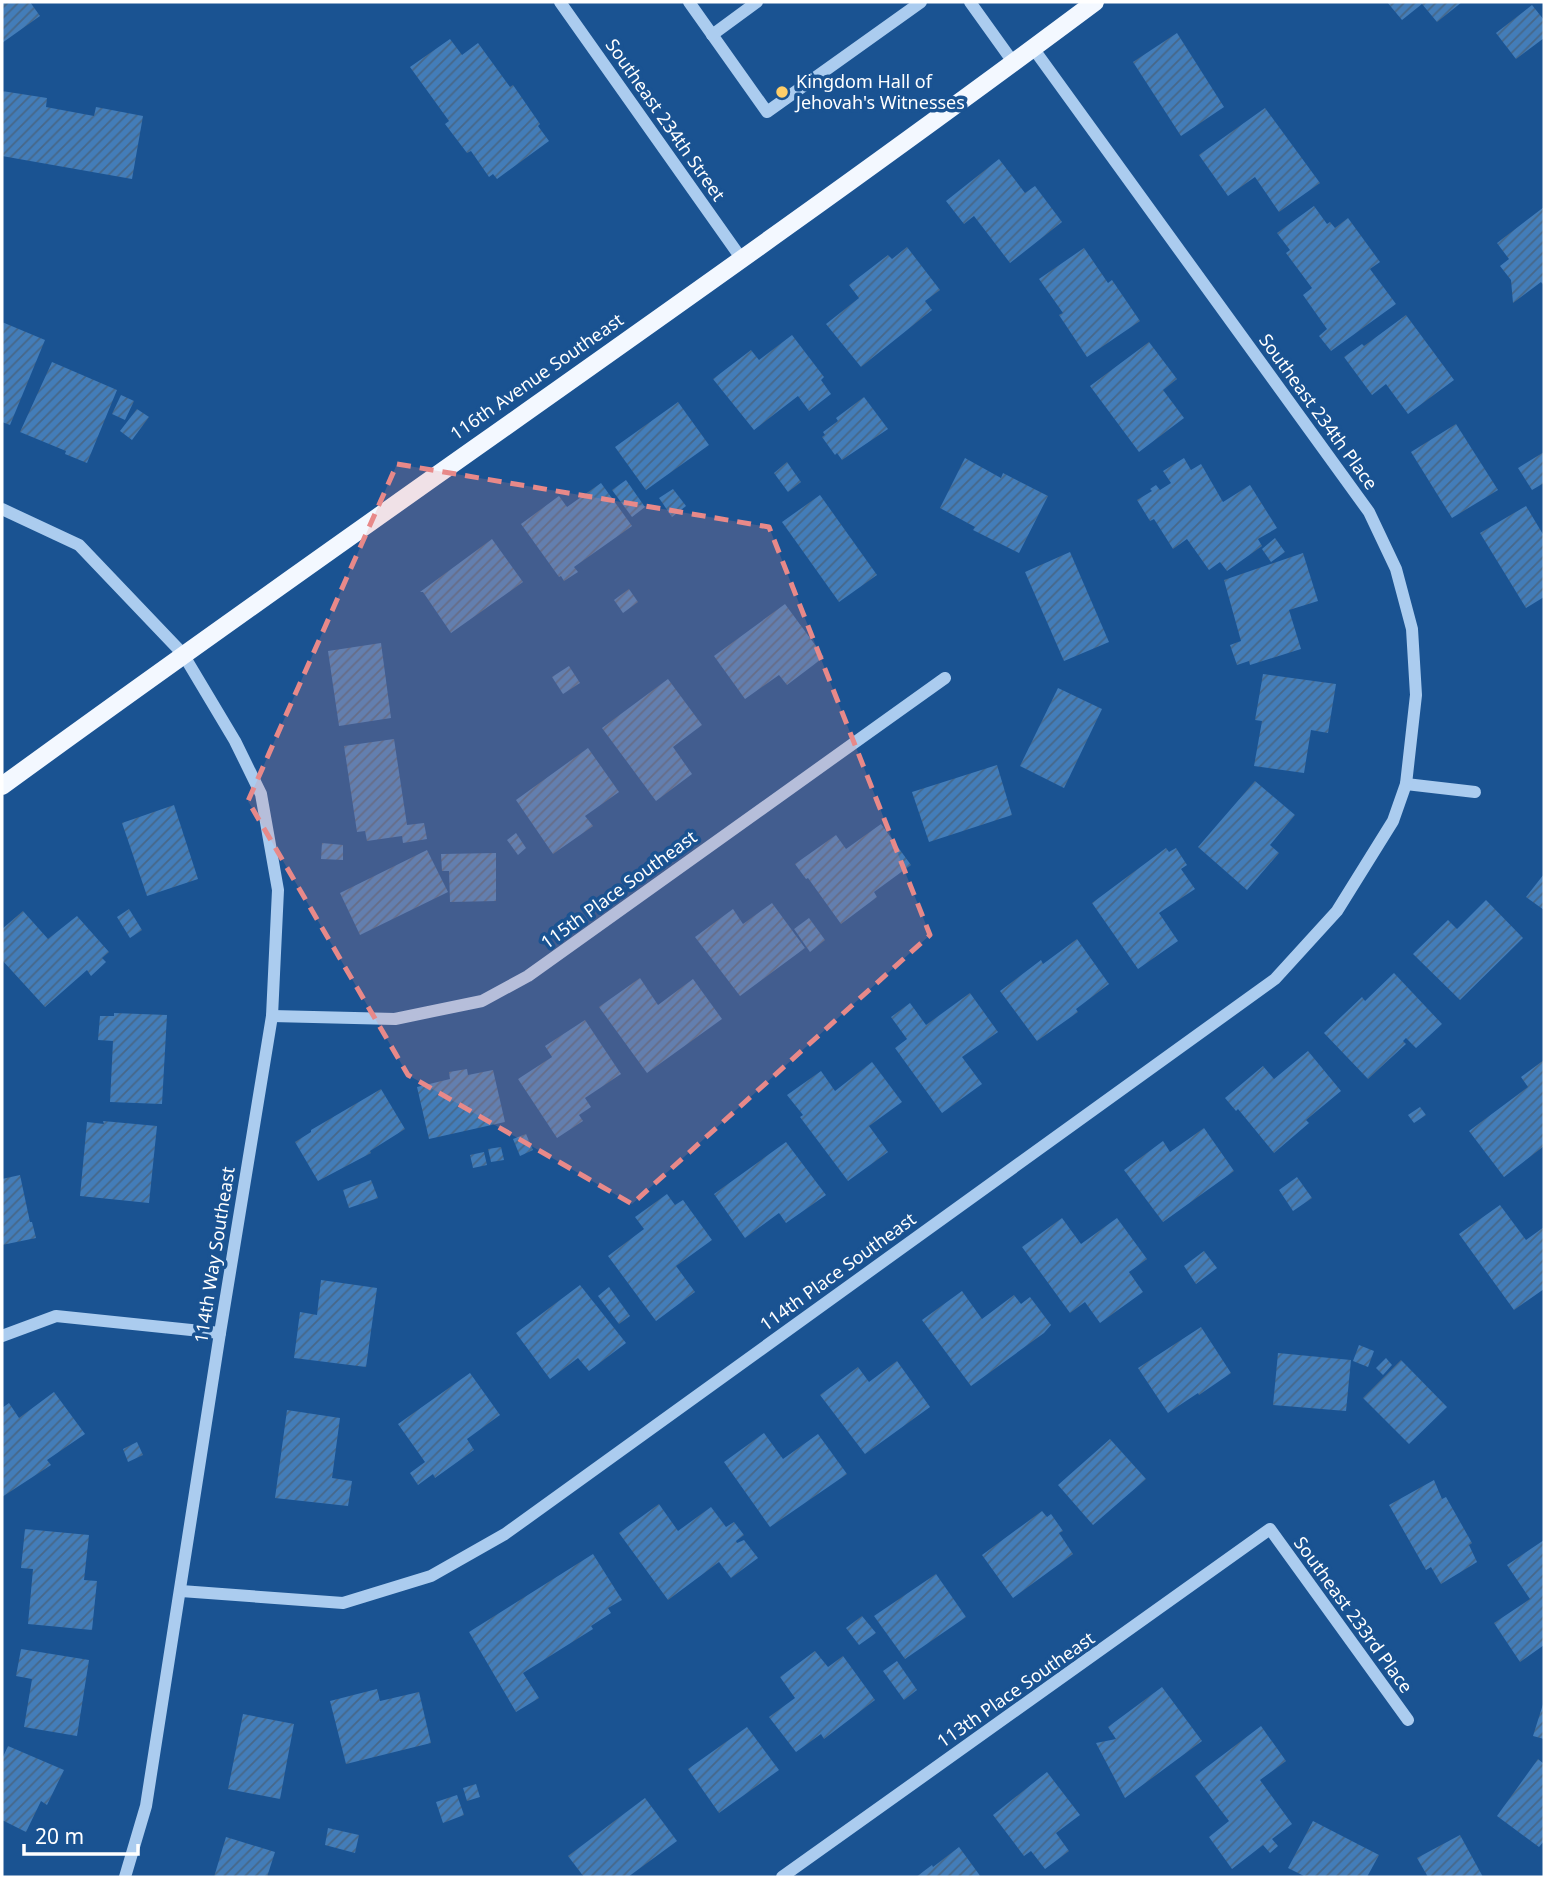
<svg xmlns="http://www.w3.org/2000/svg" width="1546" height="1879" font-family="'Noto Sans',sans-serif">
	<style>
		.building { fill: url(#building-hatch) }
		.lines { fill: none; stroke-linecap: round; stroke-linejoin: round }
		.minor { stroke: #abccef; stroke-width: 12 }
		.major { stroke: #f3f8ff; stroke-width: 18 }
		.marked { fill: #e88989; fill-opacity: 0.2; stroke: #e88989; stroke-width: 5; stroke-dasharray: 14 9; stroke-linejoin: round }
		.poi-dot { fill: #ffce69; stroke: #1a5392; stroke-width: 2.5 }
		.labels { text-anchor: middle; stroke-width: 7; stroke-linejoin: round; paint-order: stroke }
		.poi-label { font-size: 18px; fill: #fff; stroke: #1a5392; text-anchor: start }
		.street-label { font-size: 18px; fill: #fff; stroke: #1a5392 }
	</style>
	<defs>
		<pattern id="building-hatch" width="6" height="6" patternUnits="userSpaceOnUse" patternTransform="scale(1.75)"><rect width="6" height="6" fill="#437db9"/><path d="M-1 1l2-2M0 6l6-6M5 7l2-2" fill="none" stroke="#476788"/></pattern>
	</defs>
	<rect width="100%" height="100%" fill="#1a5392"/>
	<g class="building">
		<polygon points="2,2 30,2 40,16 2,43"/>
		<polygon points="1387,2 1462,2 1437,22 1422,4 1402,20"/>
		<polygon points="1532,5 1544,20 1544,38 1516,59 1496,33"/>
		<polygon points="1177,33 1224,107 1181,136 1133,62"/>
		<polygon points="450,39 462,55 478,43 510,87 513,85 540,124 538,126 549,141 497,179 493,174 489,177 471,151 467,153 445,124 449,121 410,67"/>
		<polygon points="2,91 47,98 46,107 94,116 96,107 143,116 132,179 2,156"/>
		<polygon points="1265,108 1320,183 1279,212 1255,177 1228,196 1199,155"/>
		<polygon points="999,159 1025,193 1035,186 1062,222 1010,263 974,216 964,224 946,201"/>
		<polygon points="1314,206 1327,224 1330,222 1335,228 1348,218 1380,262 1370,269 1396,304 1331,351 1319,336 1327,329 1303,295 1312,288 1286,253 1290,250 1277,233"/>
		<polygon points="1544,207 1544,286 1541,282 1513,303 1511,280 1500,266 1509,259 1497,243"/>
		<polygon points="907,247 940,290 925,301 932,310 861,367 826,324 859,298 849,285 888,255 892,259"/>
		<polygon points="1084,248 1108,283 1112,280 1140,321 1087,357 1059,315 1063,313 1039,279"/>
		<polygon points="1406,315 1454,380 1408,414 1386,384 1372,395 1344,357 1362,344 1364,346"/>
		<polygon points="2,322 45,340 10,425 2,422"/>
		<polygon points="792,335 824,377 821,380 831,394 809,411 798,396 754,430 713,379 751,350 759,360"/>
		<polygon points="1149,342 1177,379 1163,390 1184,418 1139,452 1090,386"/>
		<polygon points="52,362 117,390 87,463 65,454 66,451 20,432"/>
		<polygon points="121,395 134,401 125,420 112,414"/>
		<polygon points="864,397 888,429 842,460 837,453 835,455 822,437 825,435 823,432 838,421 836,418"/>
		<polygon points="678,402 709,445 646,490 615,447"/>
		<polygon points="137,409 149,417 132,440 120,431"/>
		<polygon points="1456,424 1498,490 1452,518 1411,452"/>
		<polygon points="1544,452 1544,483 1532,490 1518,468"/>
		<polygon points="965,458 1001,478 1003,473 1048,496 1019,553 973,530 975,527 940,508"/>
		<polygon points="1184,458 1191,470 1201,464 1223,502 1250,485 1277,528 1258,539 1262,546 1227,571 1220,562 1209,570 1187,539 1173,549 1154,519 1150,521 1137,500 1152,491 1150,489 1156,485 1160,490 1171,483 1163,471"/>
		<polygon points="787,462 801,482 788,492 774,473"/>
		<polygon points="626,480 645,507 632,517 612,490"/>
		<polygon points="601,483 632,526 574,567 578,572 564,581 561,576 559,577 521,524 559,496 567,507"/>
		<polygon points="673,489 686,506 672,517 659,498"/>
		<polygon points="820,495 877,575 839,602 782,522"/>
		<polygon points="1526,506 1544,536 1544,597 1526,608 1480,533"/>
		<polygon points="1275,538 1285,552 1271,562 1262,549"/>
		<polygon points="492,539 523,582 451,633 423,592 420,592"/>
		<polygon points="1070,552 1109,642 1064,661 1025,572"/>
		<polygon points="1303,553 1318,601 1289,610 1301,649 1250,665 1249,661 1237,665 1230,645 1241,641 1224,580"/>
		<polygon points="629,589 638,602 623,613 614,600"/>
		<polygon points="785,604 824,657 787,685 779,675 745,699 714,656"/>
		<polygon points="381,643 391,718 339,726 328,651"/>
		<polygon points="569,666 580,683 563,694 552,677"/>
		<polygon points="1263,674 1336,684 1328,733 1311,730 1304,773 1254,766 1262,721 1255,720"/>
		<polygon points="668,679 702,725 673,747 692,774 656,801 602,728"/>
		<polygon points="1058,688 1102,709 1064,788 1020,766"/>
		<polygon points="394,739 407,825 424,823 427,839 403,843 402,836 367,841 365,831 357,832 344,746"/>
		<polygon points="588,748 619,792 585,816 593,826 553,854 516,800"/>
		<polygon points="997,765 1012,815 929,842 912,792"/>
		<polygon points="1255,781 1295,815 1270,845 1279,853 1247,890 1198,847"/>
		<polygon points="174,805 198,879 147,896 122,823"/>
		<polygon points="881,824 911,865 874,892 877,897 841,924 808,878 806,879 795,864 836,835 846,849"/>
		<polygon points="516,833 526,848 518,855 507,840"/>
		<polygon points="322,843 343,845 343,860 321,859"/>
		<polygon points="1166,848 1169,852 1176,848 1187,865 1181,869 1195,889 1159,913 1178,941 1138,969 1092,903"/>
		<polygon points="427,850 448,892 360,935 340,893"/>
		<polygon points="496,853 496,901 450,902 449,871 442,871 441,854"/>
		<polygon points="1544,874 1544,910 1526,897"/>
		<polygon points="1486,900 1523,938 1460,1000 1413,954 1448,920 1457,929"/>
		<polygon points="772,903 805,948 740,996 695,937 733,909 743,924"/>
		<polygon points="129,909 142,930 130,938 117,917"/>
		<polygon points="23,911 48,939 77,916 109,952 102,958 106,962 91,976 87,970 45,1007 2,960 2,929"/>
		<polygon points="809,918 825,940 810,952 794,929"/>
		<polygon points="1077,939 1109,984 1076,1009 1078,1012 1037,1041 1000,991 1041,960 1043,964"/>
		<polygon points="1394,973 1442,1024 1416,1048 1406,1038 1403,1041 1406,1044 1368,1079 1324,1033 1362,997 1365,1001"/>
		<polygon points="640,978 658,1005 693,979 722,1019 647,1073 599,1007"/>
		<polygon points="970,993 998,1032 962,1057 982,1084 942,1113 895,1048 907,1039 891,1017 910,1003 926,1025"/>
		<polygon points="114,1013 167,1015 162,1104 110,1102 113,1041 98,1040 100,1016 114,1016"/>
		<polygon points="585,1020 621,1074 585,1098 591,1107 579,1115 583,1121 557,1138 518,1079 552,1057 545,1046"/>
		<polygon points="1308,1051 1341,1091 1306,1120 1309,1123 1274,1153 1238,1109 1236,1111 1225,1098 1263,1066 1274,1079"/>
		<polygon points="1544,1060 1544,1146 1504,1177 1469,1131 1528,1087 1521,1077"/>
		<polygon points="872,1062 902,1102 869,1126 888,1152 848,1181 800,1117 803,1115 787,1095 821,1071 835,1091"/>
		<polygon points="467,1069 468,1075 493,1070 505,1122 429,1139 417,1087 450,1079 449,1072"/>
		<polygon points="381,1089 405,1129 370,1151 371,1153 318,1181 295,1142 311,1132 311,1130"/>
		<polygon points="1420,1107 1426,1115 1414,1123 1408,1115"/>
		<polygon points="103,1121 157,1126 149,1203 80,1196 87,1122 104,1124"/>
		<polygon points="1204,1128 1234,1171 1163,1222 1124,1170 1163,1141 1170,1152"/>
		<polygon points="526,1134 533,1150 520,1156 513,1139"/>
		<polygon points="786,1142 826,1195 786,1223 779,1213 745,1238 714,1194"/>
		<polygon points="501,1147 504,1160 491,1162 488,1149"/>
		<polygon points="484,1152 487,1165 473,1168 470,1155"/>
		<polygon points="20,1175 30,1222 32,1222 36,1238 2,1245 2,1179"/>
		<polygon points="1297,1177 1312,1198 1293,1211 1279,1190"/>
		<polygon points="371,1180 378,1198 349,1208 343,1190"/>
		<polygon points="667,1194 675,1205 683,1200 712,1240 676,1266 695,1292 656,1321 608,1256 644,1229 635,1217"/>
		<polygon points="1500,1205 1526,1240 1544,1227 1544,1289 1514,1310 1459,1234"/>
		<polygon points="1062,1218 1081,1244 1117,1218 1147,1259 1129,1272 1143,1292 1100,1323 1085,1302 1070,1313 1022,1247"/>
		<polygon points="1204,1251 1217,1268 1196,1284 1184,1266"/>
		<polygon points="321,1280 377,1288 366,1367 294,1358 300,1312 317,1315"/>
		<polygon points="580,1285 626,1343 589,1371 578,1358 550,1379 516,1333"/>
		<polygon points="609,1287 630,1316 619,1324 598,1296"/>
		<polygon points="962,1291 982,1319 1014,1295 1021,1304 1030,1297 1051,1325 1044,1333 971,1386 922,1320"/>
		<polygon points="1201,1327 1231,1373 1199,1395 1198,1393 1168,1413 1138,1368"/>
		<polygon points="1359,1345 1374,1351 1368,1367 1353,1361"/>
		<polygon points="1278,1353 1351,1360 1346,1411 1273,1405"/>
		<polygon points="1386,1358 1392,1365 1383,1375 1376,1368"/>
		<polygon points="1401,1360 1447,1407 1409,1444 1363,1398"/>
		<polygon points="897,1361 930,1407 865,1454 820,1395 858,1367 869,1382"/>
		<polygon points="470,1373 500,1415 467,1439 474,1450 435,1478 433,1474 418,1485 410,1473 425,1462 398,1424"/>
		<polygon points="54,1392 85,1434 47,1460 51,1465 2,1497 2,1408 9,1403 19,1418"/>
		<polygon points="287,1410 340,1418 332,1478 352,1481 348,1506 275,1498"/>
		<polygon points="764,1433 783,1459 818,1434 847,1474 770,1527 724,1462"/>
		<polygon points="1110,1439 1146,1479 1093,1525 1058,1485"/>
		<polygon points="137,1442 143,1455 128,1462 123,1449"/>
		<polygon points="1434,1480 1442,1499 1446,1497 1472,1543 1469,1545 1477,1562 1441,1584 1431,1567 1426,1570 1389,1505"/>
		<polygon points="659,1504 678,1531 711,1507 726,1527 734,1522 744,1535 736,1541 737,1543 744,1540 758,1558 731,1578 719,1562 668,1600 619,1533"/>
		<polygon points="1042,1511 1047,1517 1051,1514 1063,1531 1059,1533 1073,1554 1013,1598 982,1555"/>
		<polygon points="25,1529 89,1535 84,1580 97,1581 92,1630 28,1624 33,1569 21,1568"/>
		<polygon points="1544,1540 1544,1645 1520,1662 1494,1623 1530,1599 1507,1565"/>
		<polygon points="593,1554 622,1600 608,1608 611,1613 591,1626 593,1629 523,1673 539,1698 516,1712 469,1632"/>
		<polygon points="936,1574 966,1617 905,1659 874,1616"/>
		<polygon points="862,1616 876,1633 859,1645 846,1628"/>
		<polygon points="21,1649 89,1660 77,1736 24,1727 32,1679 16,1676"/>
		<polygon points="815,1651 828,1667 843,1656 875,1700 824,1739 821,1734 796,1752 769,1717 795,1698 780,1677"/>
		<polygon points="897,1661 917,1690 904,1700 883,1671"/>
		<polygon points="1162,1687 1202,1741 1125,1798 1096,1743 1116,1739 1108,1727"/>
		<polygon points="377,1689 380,1701 419,1692 431,1743 346,1764 330,1701"/>
		<polygon points="1544,1701 1544,1739 1533,1736"/>
		<polygon points="243,1714 294,1724 280,1799 228,1789"/>
		<polygon points="1261,1726 1286,1761 1260,1780 1292,1824 1272,1839 1278,1846 1270,1853 1263,1845 1232,1869 1209,1837 1229,1821 1195,1776"/>
		<polygon points="747,1727 779,1770 719,1813 688,1769"/>
		<polygon points="8,1746 64,1770 47,1805 41,1801 26,1832 2,1820 2,1759"/>
		<polygon points="1538,1759 1544,1764 1544,1841 1539,1847 1497,1816"/>
		<polygon points="1047,1772 1080,1815 1056,1833 1069,1851 1045,1869 1031,1851 1024,1856 993,1815"/>
		<polygon points="476,1784 480,1797 467,1801 463,1788"/>
		<polygon points="457,1795 464,1815 443,1823 436,1802"/>
		<polygon points="645,1798 677,1841 628,1877 584,1877 568,1856"/>
		<polygon points="1313,1821 1379,1855 1367,1877 1306,1877 1288,1868"/>
		<polygon points="328,1828 359,1835 355,1853 325,1845"/>
		<polygon points="1460,1835 1483,1877 1428,1877 1417,1858"/>
		<polygon points="226,1837 275,1852 267,1877 214,1877"/>
		<polygon points="959,1847 981,1877 916,1877 932,1865 933,1867"/>
	</g>
	<g class="lines">
		<g class="minor">
			<polyline points="560,2 741,258"/>
			<polyline points="689,2 767,112 921,2"/>
			<polyline points="970,2 1013,62"/>
			<polyline points="712,35 757,2"/>
			<polyline points="2,509 79,545 183,654 235,741 261,794 278,890 272,1016 220,1333 146,1806 125,1877"/>
			<polyline points="1406,784 1475,792"/>
			<polyline points="272,1016 395,1019 482,1001 528,976 945,678"/>
			<polyline points="2,1336 56,1316 220,1333"/>
			<polyline points="181,1591 343,1603 431,1576 505,1534 1275,979 1337,911 1393,821 1406,784 1416,695 1412,629 1396,569 1369,512 1033,48"/>
			<polyline points="782,1877 1270,1529 1408,1720"/>
		</g>
		<path class="major" d="M2,786C364,522 736,270 1095,2"/>
	</g>
	<path class="marked" d="M397,464L769,527L930,935L632,1204L408,1075L248,801Z"/>
	<circle class="poi-dot" cx="782" cy="92" r="7"/>
	<g class="labels">
		<g class="poi-label">
			<text x="796" y="88">Kingdom Hall of<tspan x="796" dy="21">Jehovah's Witnesses</tspan></text>
		</g>
		<g class="street-label">
			<text transform="translate(665 120) rotate(55)" y="6">Southeast 234th Street</text>
			<text transform="translate(537 377) rotate(-35)" y="6">116th Avenue Southeast</text>
			<text transform="translate(1318 412) rotate(54)" y="6">Southeast 234th Place</text>
			<text transform="translate(619 890) rotate(-36)" y="6">115th Place Southeast</text>
			<text transform="translate(215 1255) rotate(-81)" y="6">114th Way Southeast</text>
			<text transform="translate(838 1272) rotate(-36)" y="6">114th Place Southeast</text>
			<text transform="translate(1353 1615) rotate(54)" y="6">Southeast 233rd Place</text>
			<text transform="translate(1016 1690) rotate(-35)" y="6">113th Place Southeast</text>
		</g>
	</g>
	<rect width="1546" height="1879" fill="none" stroke="#ffffff" stroke-width="7"/>
	<path d="M24 1844v10h114v-10" fill="none" stroke="#ffffff" stroke-width="3.5"/>
	<text x="35" y="1844" font-size="21" fill="#ffffff" stroke="#1a5392" stroke-width="5" paint-order="stroke">20 m</text>
</svg>
